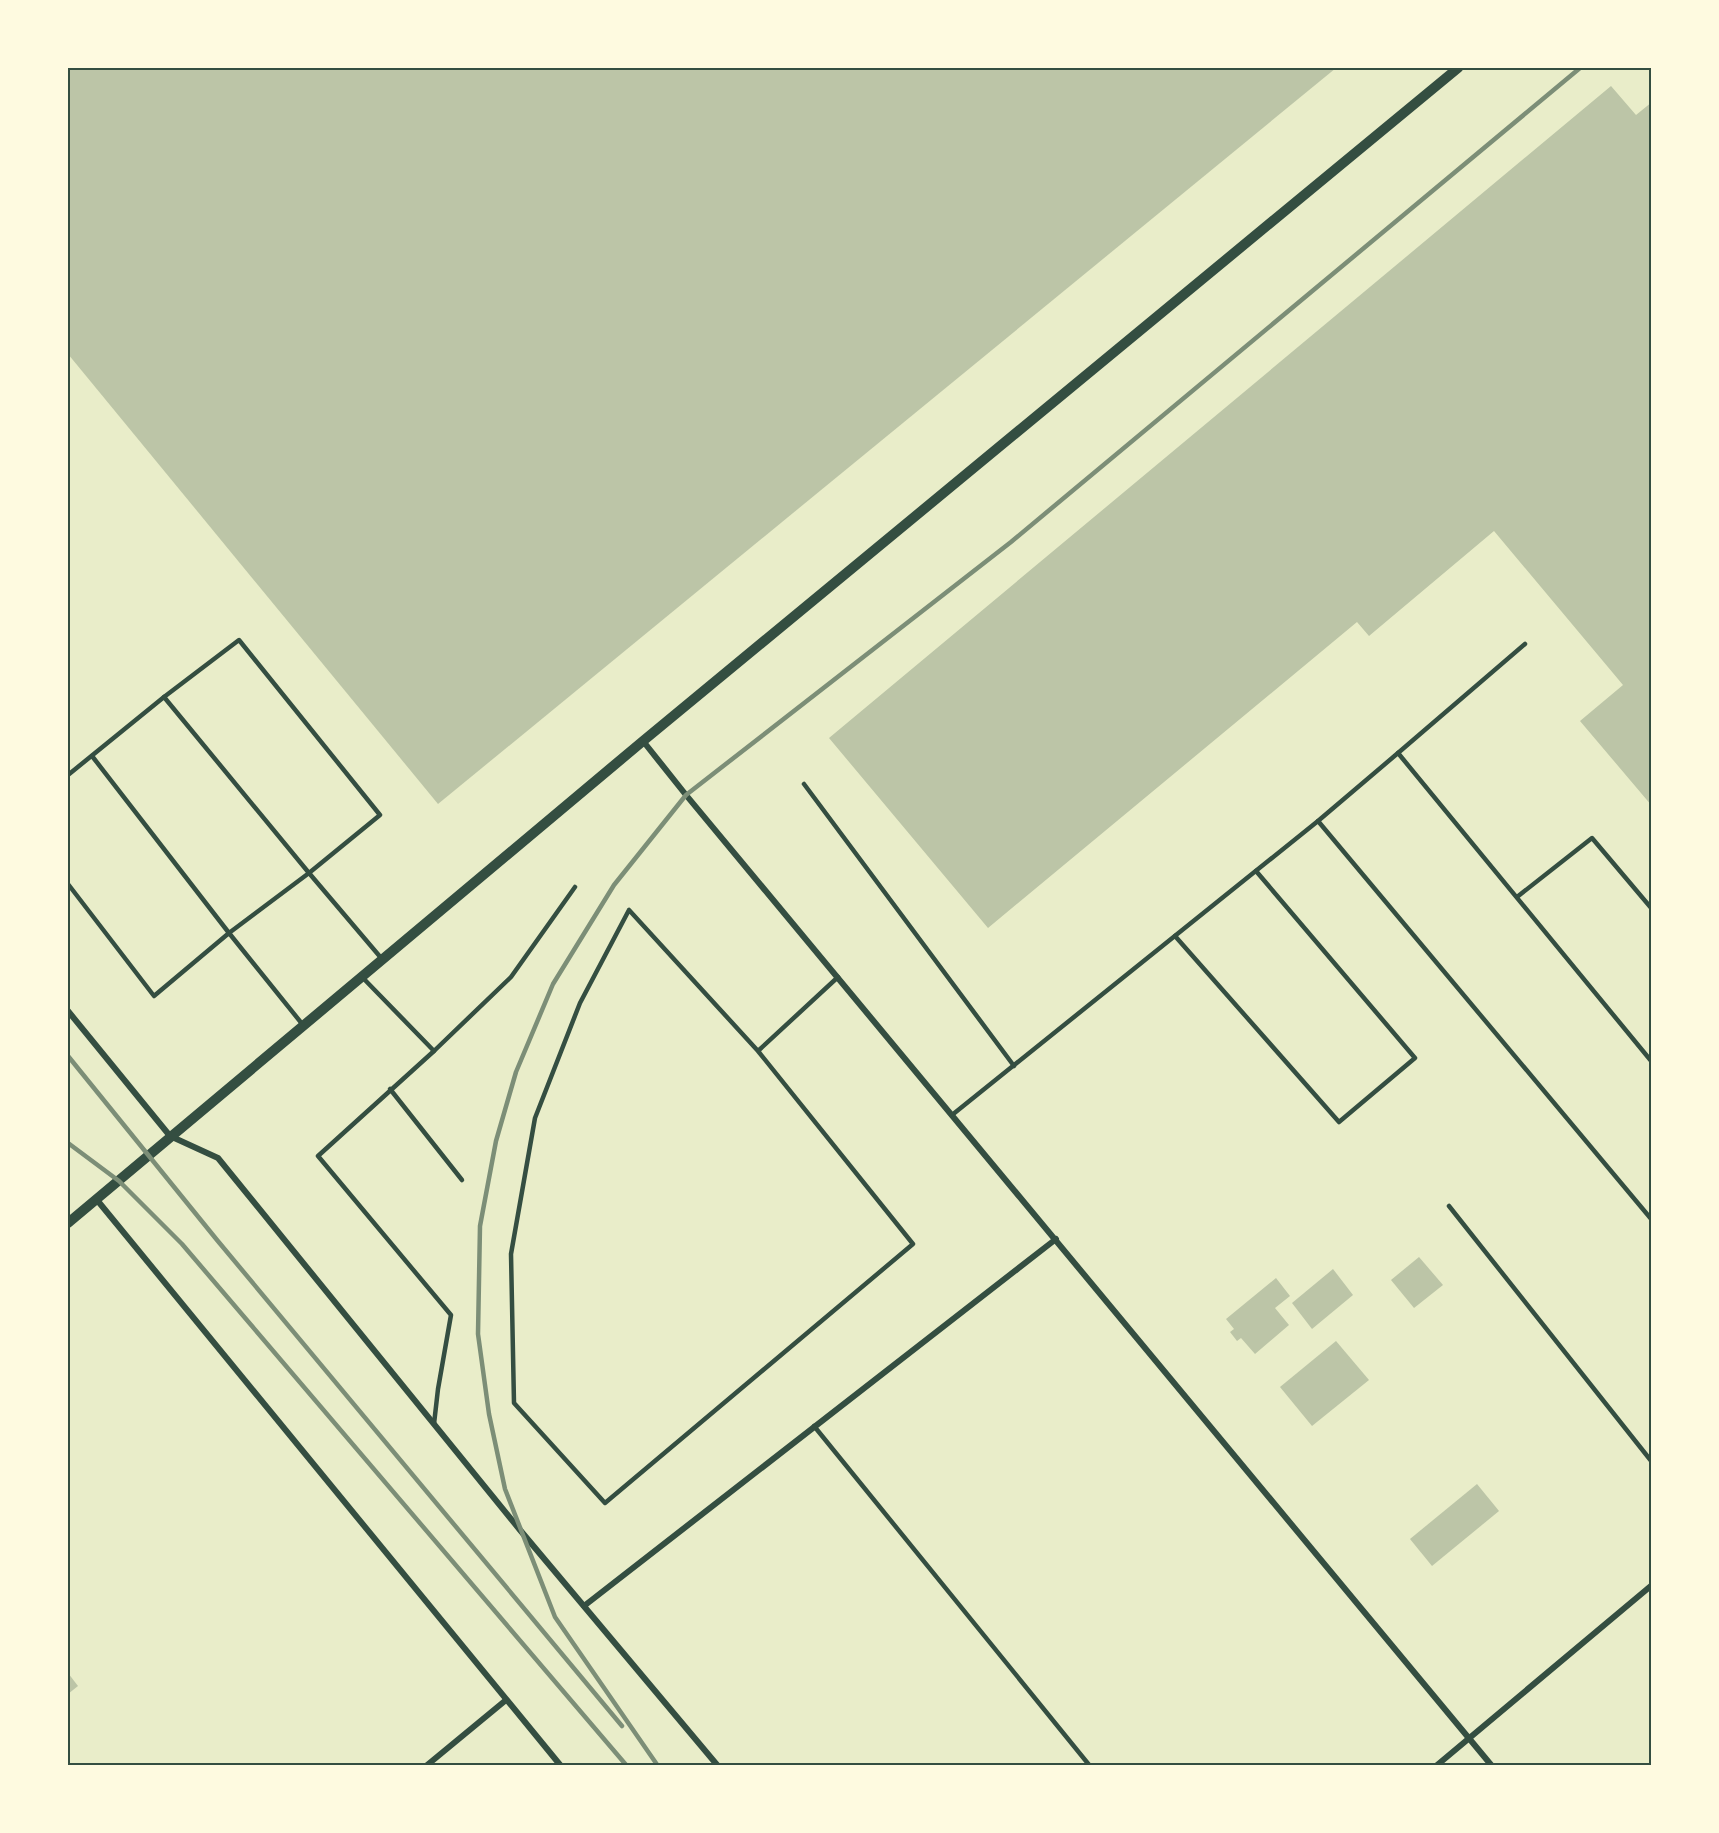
<svg xmlns="http://www.w3.org/2000/svg" width="1719" height="1833" font-family="Manrope,sans-serif">
	<style>
		.building { fill: #bcc5a7 }
		.lines { fill: none; stroke-linecap: round; stroke-linejoin: round }
		.service { stroke: #344e41; stroke-width: 4.5 }
		.minor { stroke: #344e41; stroke-width: 6 }
		.tertiary { stroke: #344e41; stroke-width: 10 }
		.rail { stroke: #7c8e77; stroke-width: 4.5 }
		.neatline { fill: none; stroke: #344e41; stroke-width: 2 }
	</style>
	<rect width="100%" height="100%" fill="#e9edc9"/>
	<g class="building">
		<polygon points="68,68 1336,68 438,804 68,354"/>
		<polygon points="1611,86 1636,115 1652,102 1652,806 1580,721 1623,685 1494,531 1369,636 1357,622 988,928 829,738"/>
		<polygon points="1419,1257 1443,1285 1414,1308 1391,1280"/>
		<polygon points="1333,1269 1353,1295 1312,1329 1292,1303"/>
		<polygon points="1276,1278 1290,1296 1275,1308 1289,1325 1255,1354 1241,1338 1237,1341 1230,1332 1234,1329 1226,1319"/>
		<polygon points="1336,1341 1369,1380 1312,1426 1280,1387"/>
		<polygon points="1477,1484 1499,1511 1432,1566 1410,1539"/>
		<polygon points="68,1673 78,1686 68,1694"/>
	</g>
	<g class="lines">
		<g class="service">
			<polyline points="1398,753 1525,644"/>
			<polyline points="92,756 229,933 309,873 380,815 239,640 164,697"/>
			<polyline points="68,775 164,697 309,873 382,959"/>
			<polyline points="804,784 1014,1066"/>
			<polyline points="1318,821 1398,753 1652,1062"/>
			<polyline points="68,884 154,996 229,933 303,1025"/>
			<polyline points="1517,897 1592,838 1652,909"/>
			<polyline points="1175,936 1339,1122 1415,1058 1256,871"/>
			<polyline points="363,978 434,1051 511,977 575,887"/>
			<polyline points="434,1051 318,1156 451,1315 438,1389 434,1424"/>
			<polyline points="758,1051 629,910 580,1003 535,1118 511,1254 514,1403 605,1503 913,1244 758,1051 838,977"/>
			<polyline points="390,1089 462,1180"/>
			<polyline points="952,1115 1318,821 1652,1220"/>
			<polyline points="1449,1206 1652,1462"/>
			<polyline points="814,1426 1090,1766"/>
		</g>
		<g class="minor">
			<polyline points="643,741 686,795 1492,1766"/>
			<polyline points="68,1011 170,1136 218,1158 520,1530 718,1766"/>
			<polyline points="97,1200 561,1766"/>
			<polyline points="584,1606 1056,1239"/>
			<polyline points="426,1766 506,1700"/>
			<polyline points="1436,1766 1652,1585"/>
		</g>
		<polyline class="tertiary" points="68,1223 643,741 1458,68"/>
		<g class="rail">
			<polyline points="68,1056 217,1240 622,1726"/>
			<polyline points="68,1143 119,1181 182,1244 627,1766"/>
			<polyline points="658,1766 555,1617 505,1489 489,1414 478,1334 480,1226 496,1141 516,1072 553,984 614,885 686,795 1011,542 1580,68"/>
		</g>
	</g>
	<rect width="1719" height="1833" fill="none" stroke="#fefae0" stroke-width="138"/>
	<rect x="69" y="69" width="1581" height="1695" class="neatline"/>
</svg>
